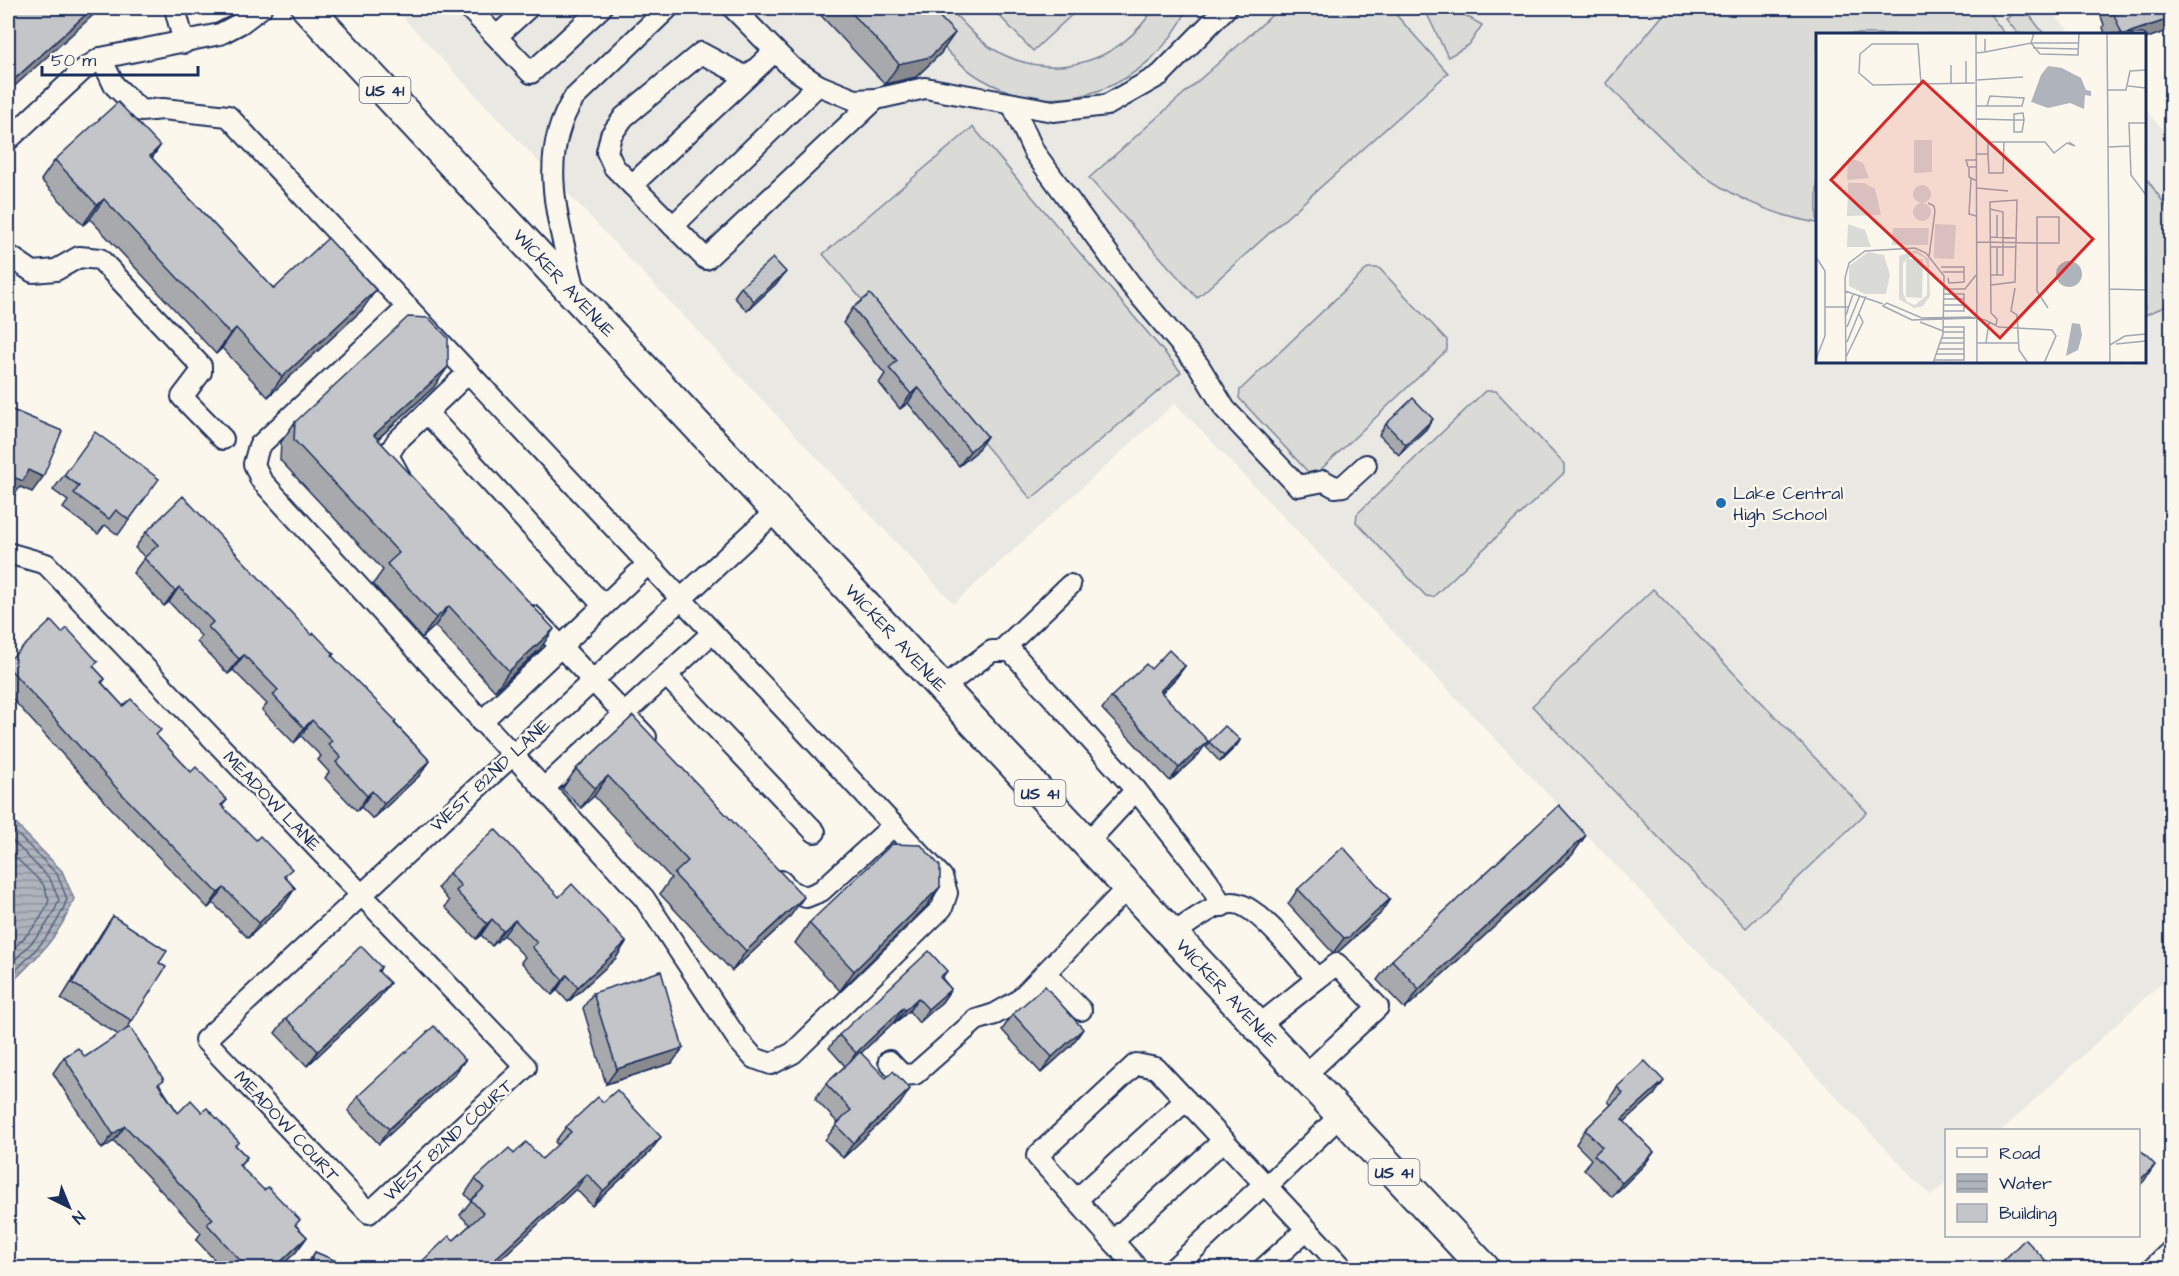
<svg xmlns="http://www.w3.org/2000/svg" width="2179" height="1276" font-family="'Architects Daughter',sans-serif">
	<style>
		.built { fill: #eae8e2 }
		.grass { fill: #dadad7; stroke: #7a849a; stroke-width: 1.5 }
		.water { fill: url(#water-rules); stroke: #747e96; stroke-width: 1.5 }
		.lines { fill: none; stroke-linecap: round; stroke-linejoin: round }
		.shore { stroke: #566483; stroke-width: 1.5 }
		.minor-casing { stroke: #1b2f5e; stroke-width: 24 }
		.highway-casing { stroke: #1b2f5e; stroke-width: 34 }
		.minor { stroke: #fbf7ec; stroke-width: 20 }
		.highway { stroke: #fbf7ec; stroke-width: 30 }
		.wall { fill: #a8a9ad; stroke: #1b2f5e; stroke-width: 1.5 }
		.shaded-wall { fill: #888a8d; stroke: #1b2f5e; stroke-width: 1.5 }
		.building { fill: #c3c5c9; stroke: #1b2f5e; stroke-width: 1.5 }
		.poi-dot { fill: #1f6fb2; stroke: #fbf7ec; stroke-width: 2 }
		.labels { text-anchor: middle; stroke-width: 5; stroke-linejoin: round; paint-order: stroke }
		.shield { fill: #fbf7ec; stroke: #5e6b89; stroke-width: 1.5 }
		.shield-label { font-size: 16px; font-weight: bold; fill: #1b2f5e }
		.street-label { font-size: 18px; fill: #1b2f5e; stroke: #fbf7ec }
		.poi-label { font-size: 18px; fill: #1b2f5e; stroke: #fbf7ec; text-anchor: start }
		.inset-road { fill: none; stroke: #a1a7b3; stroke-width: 1.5 }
		.view { fill: #d62828; fill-opacity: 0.15; stroke: #d62828; stroke-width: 3 }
		.inset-edge { fill: none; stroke: #1b2f5e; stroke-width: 3 }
	</style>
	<defs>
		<pattern id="water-rules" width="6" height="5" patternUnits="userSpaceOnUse" patternTransform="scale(1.5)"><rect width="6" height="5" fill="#afb3bb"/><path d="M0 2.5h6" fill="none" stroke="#8e929b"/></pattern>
	</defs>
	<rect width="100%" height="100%" fill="#fbf7ec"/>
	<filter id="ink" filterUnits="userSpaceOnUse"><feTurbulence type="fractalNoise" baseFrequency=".0167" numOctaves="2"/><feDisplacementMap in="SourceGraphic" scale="12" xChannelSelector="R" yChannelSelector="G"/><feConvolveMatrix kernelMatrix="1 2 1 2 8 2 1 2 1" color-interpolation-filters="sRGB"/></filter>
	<g filter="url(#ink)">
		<polygon class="built" points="394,8 2047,8 2073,34 1818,34 1818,362 2144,362 2145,110 2171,138 2171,974 2002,1130 1946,1130 1946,1182 1931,1196 1175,403 954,604"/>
		<g class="grass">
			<path d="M908,8H949C963,22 976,39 993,49C1051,84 1120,63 1154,8H1188C1151,87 1059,125 980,78C952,61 930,31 908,8Z"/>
			<polygon points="992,8 1079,8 1033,51"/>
			<polygon points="1280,8 1390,8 1448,73 1197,298 1089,178"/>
			<polygon points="1424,8 1452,8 1482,25 1469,45 1448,57"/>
			<path d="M1669,8H1985L2005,34H1818L1817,223C1716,205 1676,151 1606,83Z"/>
			<polygon points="2022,8 2024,8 2044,34 2018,34 2006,19"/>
			<polygon points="973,127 1181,372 1031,499 823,254"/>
			<polygon points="2144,175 2171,213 2171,304 2145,315"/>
			<polygon points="1368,268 1379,268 1447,340 1447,350 1317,473 1309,473 1239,398 1240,390"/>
			<polygon points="1485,391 1496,391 1564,464 1564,473 1433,597 1426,596 1356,522 1357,514"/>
			<polygon points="1653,589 1867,812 1746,928 1532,706"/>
		</g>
		<path class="water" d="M8,816L62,871L74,899C59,938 36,958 8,986Z"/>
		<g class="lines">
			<g class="shore">
				<path d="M8,825L57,874L67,899C56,932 32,954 8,978"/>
				<path d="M8,836L50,879L59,900C49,928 28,946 8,967"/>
				<path d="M8,850L43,884L49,900C42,922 24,938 8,954"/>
			</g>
			<defs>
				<g id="minor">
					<polyline points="175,8 184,43"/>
					<polyline points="469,8 531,73 601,8"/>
					<polyline points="733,8 791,67 818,85 855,100 876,99 925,88 1053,111 1107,105 1160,75 1226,8"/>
					<polyline points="497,36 528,8"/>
					<polyline points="101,58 114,85 141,111 163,109 228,116 942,877 947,893 942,908 793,1053 771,1064 754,1058 738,1040 644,898 261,480 254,464 259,446 408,307"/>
					<polyline points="746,77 701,53 624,117 611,135 607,152 614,167 706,259 876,99"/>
					<polyline points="1012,104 1034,152 1131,285 1199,366 1225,409 1298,486 1324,481 1335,487 1343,486 1366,465"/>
					<polyline points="8,140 84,69 101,58 220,34 241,23 261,8"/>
					<polyline points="632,185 775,51"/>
					<polyline points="673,226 818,85"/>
					<polyline points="8,255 33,272 56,270 79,257 100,259 201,366 201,372 182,397 223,439"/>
					<path d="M575,291C560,226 535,158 574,98L668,8"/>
					<polyline points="427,413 603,605"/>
					<polyline points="399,475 388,455 397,441 469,372"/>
					<polyline points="8,553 46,564 526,1067 369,1213 205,1040 776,511"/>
					<polyline points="532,616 646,737"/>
					<polyline points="1001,651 1070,585"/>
					<polyline points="666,675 815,832"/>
					<polyline points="942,688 992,651 1011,651 1136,790 1208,881 1222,906"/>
					<polyline points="481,722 648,564"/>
					<polyline points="543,789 712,633"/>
					<polyline points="1087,843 1136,790"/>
					<polyline points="781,881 792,892 806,897 821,891 894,825"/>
					<path d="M1172,934C1189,924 1213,903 1233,903C1257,903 1301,961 1317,979L1258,1026"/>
					<polyline points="1046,974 1081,1010"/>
					<polyline points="889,1061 902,1075 915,1074 976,1020 995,1014 1018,1001 1128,887"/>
					<polyline points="1304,1076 1378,1007 1337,964 1317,979"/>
					<polyline points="1267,1186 1341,1115"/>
					<polyline points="1076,1200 1186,1100"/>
					<polyline points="1113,1241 1224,1140"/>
					<polyline points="1137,1268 1037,1156 1136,1064 1156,1068 1343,1268"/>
					<polyline points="1174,1268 1264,1184"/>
					<polyline points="1264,1268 1307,1229"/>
					<polyline points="2153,1268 2172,1250"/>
				</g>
				<polyline id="highway" points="307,8 1484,1268"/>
			</defs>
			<use href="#minor" class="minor-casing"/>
			<use href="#highway" class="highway-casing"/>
			<use href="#minor" class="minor"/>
			<use href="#highway" class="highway"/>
		</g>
		<g class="wall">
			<polygon points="814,8 931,8 941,53 916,77 885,84"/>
			<polygon points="2098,8 2172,8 2172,29 2145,39 2145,34 2105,34 2103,27 2104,25"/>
			<polygon points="160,146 152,158 274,289 362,310 268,397 222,348 216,354 90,219 83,225 41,180 55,160"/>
			<polygon points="778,282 747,311 734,297 741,287"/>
			<polygon points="853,308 987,436 976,452 959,466 908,403 900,409 879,383 885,374 843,323"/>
			<polygon points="434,387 378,439 540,649 495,691 435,626 422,638 373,584 383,570 280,460 281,442 295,422"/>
			<polygon points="1386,424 1426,429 1399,455 1379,435"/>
			<polygon points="64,475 148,494 118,535 105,525 98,534 63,508 68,501 53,490"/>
			<polygon points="146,532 332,656 430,761 419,776 373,819 361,807 357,811 325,778 329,772 318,760 321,756 301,736 294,743 262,710 267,704 233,670 228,674 197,642 201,636 169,602 164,606 133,573 145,557 135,548"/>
			<polygon points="62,633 105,679 102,683 123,706 157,736 191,772 227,800 222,806 295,888 285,903 248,938 213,903 208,908 111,808 8,694 8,661"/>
			<polygon points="1185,666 1176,678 1162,693 1199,754 1170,781 1102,709 1111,697 1151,669"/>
			<polygon points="633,716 789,918 732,971 660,894 671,878 594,796 581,808 562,789 576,769"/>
			<polygon points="1240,740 1237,745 1220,762 1206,747 1209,742"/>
			<polygon points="1586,835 1572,855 1405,1009 1377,980 1392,960"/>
			<polygon points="449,873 559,897 626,942 616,958 568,1002 557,990 552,995 521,962 525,957 504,935 492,946 481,935 476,939 445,907 449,901 438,888"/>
			<polygon points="940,887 926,907 840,991 795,943 809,923"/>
			<polygon points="1298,889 1380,914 1338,952 1333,953 1288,904"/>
			<polygon points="113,916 159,963 132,1021 125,1031 178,1113 236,1146 247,1157 240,1166 307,1237 296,1252 278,1269 223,1269 196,1240 201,1233 114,1141 102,1149 53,1073 64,1057 85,1057 119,1035 61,999 102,932"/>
			<polygon points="381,967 379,972 379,998 307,1066 275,1033 286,1018"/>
			<polygon points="947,971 942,978 951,989 942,1002 919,1023 909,1011 895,1023 894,1022 861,1053 900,1104 843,1158 825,1140 838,1123 815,1099 826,1084 845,1066 829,1048 839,1035"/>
			<polygon points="593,993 672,1063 606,1084 583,1008"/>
			<polygon points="1013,1014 1072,1045 1041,1073 1002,1030"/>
			<polygon points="465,1060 454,1075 379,1144 348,1111 358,1096"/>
			<polygon points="1617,1087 1654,1095 1624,1122 1654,1152 1644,1165 1612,1197 1584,1169 1591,1159 1576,1144 1585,1130 1611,1105 1608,1101"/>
			<polygon points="566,1127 650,1152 592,1206 576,1189 497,1262 504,1269 415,1269 454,1240 470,1225 460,1215 471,1201 465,1194 475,1179 514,1154 542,1159 558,1145 555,1142"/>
			<polygon points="315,1252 355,1269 304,1269"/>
		</g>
		<g class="shaded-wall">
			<polygon points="93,8 101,8 8,92 8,85"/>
			<polygon points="2172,18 2172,29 2145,39 2145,34 2125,34"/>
			<polygon points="955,33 941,53 916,77 885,84 899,64"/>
			<polygon points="160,146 146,166 150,156"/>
			<polygon points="104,199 90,219 83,225 97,205"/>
			<polygon points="786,272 778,282 747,311 754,301"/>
			<polygon points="376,290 362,310 268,397 282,377"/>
			<polygon points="236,328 222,348 216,354 230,334"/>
			<polygon points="448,367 434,387 360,455 374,435"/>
			<polygon points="918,387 908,403 900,409 911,394"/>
			<polygon points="1433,419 1426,429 1399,455 1406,445"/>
			<polygon points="987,436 976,452 959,466 970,451"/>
			<polygon points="28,470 43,477 32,492 20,487 13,497 8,495 8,475"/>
			<polygon points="179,587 169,602 164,606 175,591"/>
			<polygon points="449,606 435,626 422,638 436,618"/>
			<polygon points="554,629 540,649 495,691 509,671"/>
			<polygon points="244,655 233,670 228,674 239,659"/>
			<polygon points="1185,666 1176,678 1151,703 1160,691"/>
			<polygon points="312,720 301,736 294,743 304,728"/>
			<polygon points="1240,740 1237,745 1220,762 1224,756"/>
			<polygon points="1208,741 1199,754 1170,781 1179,768"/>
			<polygon points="430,761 419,776 373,819 384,804"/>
			<polygon points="608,776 594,796 581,808 595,788"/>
			<polygon points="372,791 361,807 357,811 367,796"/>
			<polygon points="1586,835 1572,855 1405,1009 1419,989"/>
			<polygon points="940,887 926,907 840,991 854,971"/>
			<polygon points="224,888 213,903 208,908 218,893"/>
			<polygon points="295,888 285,903 248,938 259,923"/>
			<polygon points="804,897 789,918 732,971 746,951"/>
			<polygon points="1390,899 1380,914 1338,952 1333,953 1344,938"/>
			<polygon points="492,919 481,935 476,939 487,924"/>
			<polygon points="515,920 504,935 492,946 503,931"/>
			<polygon points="626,942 616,958 568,1002 578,987"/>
			<polygon points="567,975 557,990 552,995 563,980"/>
			<polygon points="390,983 379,998 307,1066 318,1051"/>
			<polygon points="951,989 942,1002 919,1023 928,1009"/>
			<polygon points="918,998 909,1011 895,1023 905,1010"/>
			<polygon points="903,1008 894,1022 846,1067 856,1053"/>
			<polygon points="1083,1029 1072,1045 1041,1073 1052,1057"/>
			<polygon points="683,1048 672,1063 606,1084 617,1069"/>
			<polygon points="465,1060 454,1075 379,1144 389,1129"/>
			<polygon points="1664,1081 1654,1095 1612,1133 1622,1119"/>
			<polygon points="910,1089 900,1104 843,1158 853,1143"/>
			<polygon points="125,1126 114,1141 102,1149 113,1134"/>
			<polygon points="661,1137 650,1152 592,1206 603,1191"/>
			<polygon points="1654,1152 1644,1165 1612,1197 1622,1183"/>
			<polygon points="2155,1165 2144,1181 2139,1186 2139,1181"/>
			<polygon points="587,1174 576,1189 490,1269 495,1259"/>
			<polygon points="307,1237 296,1252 278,1269 273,1269"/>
		</g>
		<g class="building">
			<polygon points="8,8 93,8 8,85"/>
			<polygon points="847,8 931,8 955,33 930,57 899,64"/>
			<polygon points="2114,8 2172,8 2172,18 2125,34 2122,34 2113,12 2116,11"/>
			<polygon points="118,102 160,146 150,156 274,289 328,238 376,290 282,377 236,328 230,334 104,199 97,205 55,160"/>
			<polygon points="773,258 786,272 754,301 741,287"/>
			<polygon points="870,294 987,436 970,451 918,387 911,394 889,368 897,361 853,308"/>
			<polygon points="408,317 429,318 448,338 448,367 374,435 554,629 509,671 449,606 436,618 387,564 399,553 294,440 295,422"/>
			<polygon points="1413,398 1433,419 1406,445 1386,424"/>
			<polygon points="8,408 62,431 43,477 28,470 23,481 8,475"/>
			<polygon points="95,432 159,479 129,520 116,510 109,519 74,493 79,486 64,475"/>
			<polygon points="183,496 312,635 314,633 334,654 332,656 396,721 394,723 430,761 384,804 372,791 367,796 336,762 341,758 328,744 332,741 312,720 304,728 273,695 278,690 244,655 239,659 208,627 213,622 179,587 175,591 144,558 158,545 146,532"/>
			<polygon points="51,621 62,633 67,628 98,662 93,666 105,679 101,682 123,706 131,699 161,730 156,735 191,772 196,767 227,800 221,805 256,840 260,836 292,869 284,876 295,888 259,923 224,888 218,893 121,793 8,667 8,661"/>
			<polygon points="1169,650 1185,666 1160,691 1208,741 1179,768 1111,697 1146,664 1151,669"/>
			<polygon points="633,716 804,897 746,951 674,874 688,861 608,776 595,788 576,769"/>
			<polygon points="1225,726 1240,740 1224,756 1209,742"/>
			<polygon points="1559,805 1586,835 1419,989 1392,960"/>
			<polygon points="495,829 559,897 572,884 626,942 578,987 567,975 563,980 532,947 537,943 515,920 503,931 492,919 487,924 456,891 461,886 449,873"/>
			<polygon points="892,844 921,845 940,866 940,887 854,971 809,923"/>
			<polygon points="1343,847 1390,899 1349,937 1344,938 1298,889"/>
			<polygon points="113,916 167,951 159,963 166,967 132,1021 72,983"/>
			<polygon points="361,946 381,967 378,971 390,983 318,1051 286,1018"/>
			<polygon points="929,951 947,971 940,977 951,989 928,1009 918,998 905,1010 903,1008 856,1053 839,1035"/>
			<polygon points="661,971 683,1048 617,1069 593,993"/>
			<polygon points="1045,986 1083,1029 1052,1057 1013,1014"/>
			<polygon points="434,1026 465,1060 389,1129 358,1096"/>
			<polygon points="130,1027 164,1080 158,1084 178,1113 191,1100 202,1112 207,1108 239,1142 235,1145 247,1157 239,1165 264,1190 268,1187 300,1220 295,1225 307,1237 273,1269 248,1269 207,1224 213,1219 125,1126 113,1134 64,1057 78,1048 85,1057"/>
			<polygon points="860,1052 886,1078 893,1071 910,1089 853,1143 836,1125 851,1110 826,1084"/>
			<polygon points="1645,1061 1664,1081 1622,1119 1654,1152 1622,1183 1594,1155 1602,1147 1585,1130 1623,1093 1617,1087"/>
			<polygon points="617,1090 661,1137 603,1191 587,1174 495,1259 504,1269 418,1269 416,1267 449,1236 454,1240 483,1213 471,1200 484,1188 475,1179 509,1148 514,1154 526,1142 542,1159 571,1132 566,1127 598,1097 603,1102"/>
			<polygon points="2139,1149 2155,1165 2139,1181"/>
			<polygon points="2025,1239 2051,1266 2048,1269 1995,1269"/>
			<polygon points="315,1252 355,1269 308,1269"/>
		</g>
	</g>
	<circle class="poi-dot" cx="1721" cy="503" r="6"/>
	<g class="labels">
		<g class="shield">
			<rect x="359.5" y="77" width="51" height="26" rx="4.5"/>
			<rect x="1014.5" y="780" width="51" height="26" rx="4.5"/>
			<rect x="1368.5" y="1159" width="51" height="26" rx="4.5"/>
		</g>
		<g class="shield-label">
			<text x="385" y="96">US 41</text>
			<text x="1040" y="799">US 41</text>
			<text x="1394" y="1178">US 41</text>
		</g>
		<g class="street-label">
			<text transform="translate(564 283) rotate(47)" y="6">WICKER AVENUE</text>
			<text transform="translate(896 638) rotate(47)" y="6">WICKER AVENUE</text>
			<text transform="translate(490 775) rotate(-43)" y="6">WEST 82ND LANE</text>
			<text transform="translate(272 801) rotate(46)" y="6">MEADOW LANE</text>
			<text transform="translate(1227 993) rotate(47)" y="6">WICKER AVENUE</text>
			<text transform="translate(287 1126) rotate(47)" y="6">MEADOW COURT</text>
			<text transform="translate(448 1140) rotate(-43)" y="6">WEST 82ND COURT</text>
		</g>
		<g class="poi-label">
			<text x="1733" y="499">Lake Central<tspan x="1733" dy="21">High School</tspan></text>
		</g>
	</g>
	<g transform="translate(1816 33)">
		<rect width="330" height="330" fill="#fbf7ec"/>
		<path d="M98,107H116V139L98,140ZM32,124L47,130L53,145L31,147ZM32,150H48L59,156L65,182L31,183ZM97 161a9 9 0 1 1 18 0a9 9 0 1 1-18 0ZM97 179a9 9 0 1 1 18 0a9 9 0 1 1-18 0ZM32,191L49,197L55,214H31ZM119,191L140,192L138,226L118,225ZM77,195H113L112,212H76ZM100,217L113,226L114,263L107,273L98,275L83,266V223ZM99,220L109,225L111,232V262L99,272L91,269L87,260V230ZM52,219L68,222L74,242L70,261H49L33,253V233ZM90,226H107L106,265L90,264Z" fill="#dadad7" fill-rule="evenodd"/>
		<path d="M232,33L246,35L265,45L270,57L275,58V63L269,62L268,76L254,70L232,75L215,69L225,42ZM240 241a13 13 0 1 1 26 0a13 13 0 1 1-26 0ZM256,290L264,291L266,302L262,317L250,323Z" fill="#afb3bb"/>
		<path class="inset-road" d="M160,0L161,330M218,0L215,10H263M291,0L294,330M217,15L263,16M169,19L215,10L224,21L262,22L263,0M160,20L169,19V6M150,28V50M161,47L207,44M135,50V32M105,51L102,11H56L44,21L43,40L57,52L159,50M312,53L330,55M292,57H310L314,38L330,37M161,73H206L208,65L174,63L171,73M161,86L198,87H208L206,99H198V81L207,80L208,87M330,90H313L315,142L330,162M188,109H229L238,120L251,110L259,113L253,109M292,114L314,113M161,121H172V109H188L187,140H173L172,121M152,134L150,127H161M161,134H153V144L161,148M155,146L153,181L160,183M161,155L192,158M112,170L118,173L119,178L113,224M174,176L187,179V242H175M181,182V204M175,204L199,205M161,209L221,210H243V184H221V258L232,275M175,214H199M0,224L9,238V303L0,326M125,234H148V249L133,250L132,245M127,239H148M181,242V214M175,252L199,249L201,167L174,169L175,280L181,286L180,293M199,255L195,278L201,282L203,317L212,330M128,256H149L160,242M293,256L330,257M29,258L67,271M128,266H148M128,272H148M9,274H33M128,278H148V261H128M30,282L37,261M161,285L96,287L67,273L71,270L106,285L154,284L169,287L183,294L236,297L240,303L228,330M104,289L127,298M31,294L44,262M127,299H148M126,305H148M31,309L50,263M124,310H148M161,310H203M170,310L173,289M300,311L330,308M294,312L309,303L330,301M122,316H148M120,321H148M30,324L47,289L43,281M118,327H148V294H127M30,330L29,245L33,230L49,218L99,215L110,220L128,243L127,301L117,330"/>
		<path class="view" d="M107,48L277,206L184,305L15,147Z"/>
		<rect width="330" height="330" class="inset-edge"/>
	</g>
	<rect width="2179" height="1276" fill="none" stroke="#fbf7ec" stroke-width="30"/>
	<rect x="15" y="15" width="2149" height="1246" fill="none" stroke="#1b2f5e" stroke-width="2" filter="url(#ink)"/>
	<rect x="1945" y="1129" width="195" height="108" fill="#fbf7ec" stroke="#a1a7b3" stroke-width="1.5"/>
	<rect x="1957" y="1148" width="30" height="9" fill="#fbf7ec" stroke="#a1a7b3" stroke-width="1.5"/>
	<text x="1999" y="1159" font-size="18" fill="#1b2f5e">Road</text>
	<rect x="1957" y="1174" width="30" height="18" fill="url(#water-rules)" stroke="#a1a7b3" stroke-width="1.5"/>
	<text x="1999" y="1189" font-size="18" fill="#1b2f5e">Water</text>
	<rect x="1957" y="1204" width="30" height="18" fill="#c3c5c9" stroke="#a1a7b3" stroke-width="1.5"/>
	<text x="1999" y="1219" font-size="18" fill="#1b2f5e">Building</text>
	<g transform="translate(69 1207) rotate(137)" stroke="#fbf7ec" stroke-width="4.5" paint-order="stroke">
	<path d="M0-4.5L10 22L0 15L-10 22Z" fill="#1b2f5e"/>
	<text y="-9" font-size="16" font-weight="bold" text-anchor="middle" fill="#1b2f5e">N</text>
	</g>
	<path d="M42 66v9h156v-9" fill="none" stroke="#1b2f5e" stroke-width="3"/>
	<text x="51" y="66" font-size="18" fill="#1b2f5e" stroke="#fbf7ec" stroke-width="4.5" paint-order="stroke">50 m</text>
</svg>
